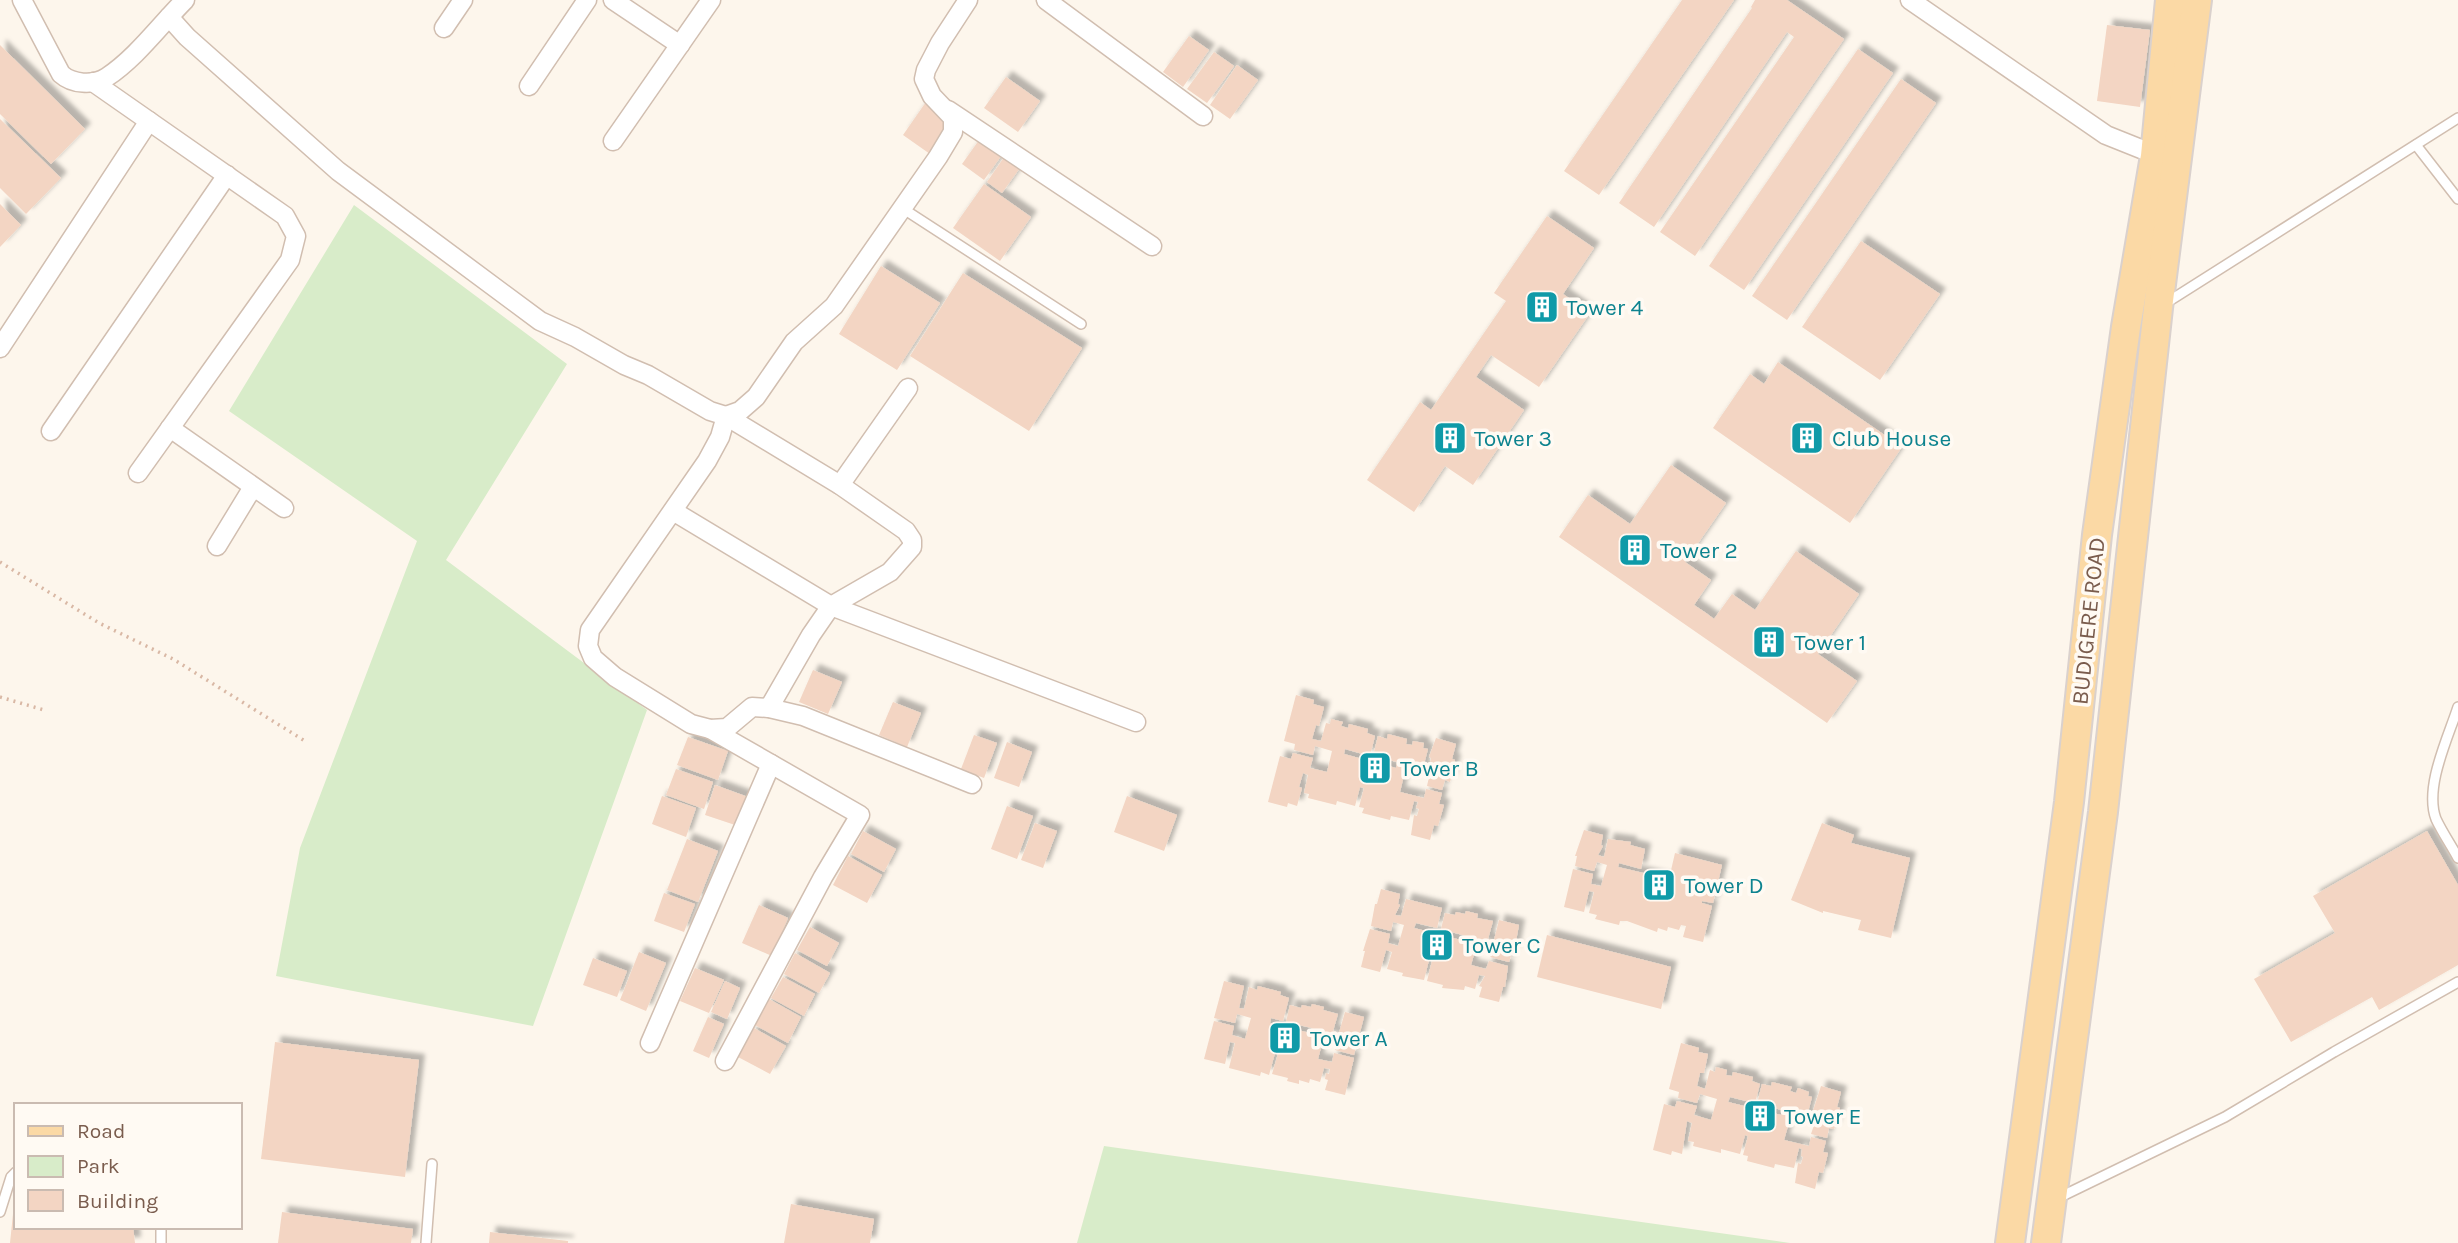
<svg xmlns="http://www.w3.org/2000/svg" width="2458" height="1243" font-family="Karla,sans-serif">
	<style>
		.green { fill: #d8ecc9 }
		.building { fill: #f3d5c3; filter: url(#shadow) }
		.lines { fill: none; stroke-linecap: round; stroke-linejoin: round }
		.lane-casing { stroke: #d1beb0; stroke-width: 12 }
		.street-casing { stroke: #d1beb0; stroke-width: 21 }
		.primary-casing { stroke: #dad1cd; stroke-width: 32 }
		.path { stroke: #d9b8a5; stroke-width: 3.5; stroke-dasharray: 2 5; stroke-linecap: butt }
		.lane { stroke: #fff; stroke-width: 9 }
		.street { stroke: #fff; stroke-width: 18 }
		.primary { stroke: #fbd9a5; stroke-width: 28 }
		.labels { text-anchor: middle; stroke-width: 7; stroke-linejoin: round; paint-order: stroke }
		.culture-label { font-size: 23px; fill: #0d838f; stroke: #fffaf3; text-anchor: start }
		.street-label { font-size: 23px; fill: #7a5c4d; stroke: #fffaf3 }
	</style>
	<defs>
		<filter id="shadow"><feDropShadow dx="6" dy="-6" stdDeviation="2" flood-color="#0004"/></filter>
	</defs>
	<rect width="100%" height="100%" fill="#fdf6ec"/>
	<g class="green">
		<polygon points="354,205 567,364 446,560 647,710 533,1026 276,976 300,848 417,541 229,411"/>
		<polygon points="1104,1146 1790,1243 1077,1243"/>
	</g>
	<g class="building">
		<polygon points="1682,0 1734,0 1599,195 1564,171"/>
		<polygon points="1755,0 1787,0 1844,39 1695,256 1660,232 1794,37 1787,32 1654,227 1619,203 1752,8 1751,7"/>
		<polygon points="2107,25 2150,30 2140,107 2097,101"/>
		<polygon points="1189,36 1209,50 1183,87 1163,72"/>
		<polygon points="0,45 85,129 51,164 0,114"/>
		<polygon points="1858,49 1893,73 1744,290 1709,266"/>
		<polygon points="1214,52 1234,66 1207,103 1187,89"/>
		<polygon points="1237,65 1258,80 1230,119 1210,105"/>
		<polygon points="1006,77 1040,101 1018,132 984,108"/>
		<polygon points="1901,79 1936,103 1787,320 1752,296"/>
		<polygon points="926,102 953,121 930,154 903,135"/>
		<polygon points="0,119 61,178 26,214 0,188"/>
		<polygon points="982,136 1004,152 984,180 962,164"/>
		<polygon points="1007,153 1022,165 1002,193 987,182"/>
		<polygon points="984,184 1031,217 1000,261 953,228"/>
		<polygon points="0,204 21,225 0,247"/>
		<polygon points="1547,216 1594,248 1563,294 1590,313 1539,387 1491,355 1476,377 1524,410 1473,485 1445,466 1414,512 1367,480 1420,402 1431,410 1506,301 1494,293"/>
		<polygon points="1861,241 1940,294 1880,380 1802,327"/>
		<polygon points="881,266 940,303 897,370 839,334"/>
		<polygon points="963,273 1082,348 1029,431 910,356"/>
		<polygon points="1778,362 1902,447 1850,523 1713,428 1750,374 1764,384"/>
		<polygon points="1671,465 1726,503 1685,562 1711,580 1694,605 1706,613 1714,619 1732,594 1755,610 1796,551 1859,594 1818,654 1857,681 1827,723 1559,537 1588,495 1630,524"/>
		<polygon points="813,670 842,682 828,714 799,702"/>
		<polygon points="1296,695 1314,700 1313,704 1324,707 1319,726 1316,725 1312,739 1321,741 1326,723 1330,724 1331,719 1343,722 1341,726 1348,728 1349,724 1368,729 1367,733 1375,736 1370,756 1345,749 1344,754 1396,768 1397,762 1373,756 1378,736 1387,739 1388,734 1407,739 1406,744 1412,745 1413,741 1424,743 1423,748 1428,749 1423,768 1426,769 1430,765 1431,758 1429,757 1436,738 1456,744 1452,759 1455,760 1450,782 1445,780 1442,790 1427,786 1429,777 1405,771 1400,792 1424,798 1426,789 1442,793 1439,804 1444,805 1438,826 1434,825 1430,840 1411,835 1414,815 1417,816 1419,809 1416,808 1418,802 1414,801 1409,820 1391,816 1390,820 1362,813 1364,808 1359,807 1364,788 1360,787 1355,806 1337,801 1336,805 1308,798 1309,794 1304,793 1308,775 1303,773 1299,787 1302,788 1297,806 1288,803 1287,807 1268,802 1280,756 1291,759 1293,753 1313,758 1310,768 1327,772 1332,751 1315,746 1313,755 1294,750 1295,744 1284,741"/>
		<polygon points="893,702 921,713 907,747 879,735"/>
		<polygon points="974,735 997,743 984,778 961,769"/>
		<polygon points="688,737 728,751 718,780 677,765"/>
		<polygon points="1007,742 1032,752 1019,787 994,778"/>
		<polygon points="676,769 713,782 704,809 666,795"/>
		<polygon points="715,785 748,797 738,826 705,815"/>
		<polygon points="662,796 696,808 686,837 652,824"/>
		<polygon points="1127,796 1177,815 1164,851 1114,832"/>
		<polygon points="1007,806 1033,816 1017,859 991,849"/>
		<polygon points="1035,823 1057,831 1043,868 1021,860"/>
		<polygon points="1822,823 1854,835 1851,843 1910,858 1891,938 1858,930 1861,920 1823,911 1823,913 1791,900"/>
		<polygon points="1584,830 1603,835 1601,845 1603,846 1598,855 1604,857 1608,839 1631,842 1630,845 1645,849 1641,869 1619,863 1618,867 1669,879 1675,853 1722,865 1713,903 1702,901 1702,903 1712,906 1703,942 1683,937 1686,926 1681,925 1679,930 1668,927 1667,931 1658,928 1657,932 1627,921 1620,921 1619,925 1595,919 1597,915 1589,913 1594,892 1589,891 1584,912 1564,907 1573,869 1593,874 1591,884 1601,886 1607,865 1597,862 1594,871 1575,866 1577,856 1575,856"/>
		<polygon points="863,831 896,849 884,872 851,854"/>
		<polygon points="2427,831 2458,885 2458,965 2379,1010 2372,997 2291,1042 2254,979 2335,933 2313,896"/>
		<polygon points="687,839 718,851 698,902 667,890"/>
		<polygon points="848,856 882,875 867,903 833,885"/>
		<polygon points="1381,889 1400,894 1398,904 1400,905 1395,915 1401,916 1406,899 1442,908 1437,928 1416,923 1414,928 1465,941 1466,936 1441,929 1445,913 1455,915 1456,912 1465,914 1466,911 1478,914 1477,918 1493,921 1488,939 1494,940 1499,920 1519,925 1514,952 1512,952 1509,962 1490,957 1492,948 1477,944 1471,965 1486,969 1489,961 1508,966 1505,987 1503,987 1499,1002 1479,997 1482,987 1479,986 1485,976 1479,975 1475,989 1465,986 1464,990 1442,988 1443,985 1427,981 1432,961 1429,960 1424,980 1402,976 1403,973 1387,969 1392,952 1386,950 1380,972 1361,967 1365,951 1363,951 1370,929 1390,934 1388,943 1398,946 1404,925 1393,922 1391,931 1371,926 1375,904 1377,904"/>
		<polygon points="664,893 695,904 684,932 654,921"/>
		<polygon points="759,905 788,918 772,956 742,943"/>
		<polygon points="810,927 839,943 827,966 797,950"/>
		<polygon points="1547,935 1671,967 1661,1009 1537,977"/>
		<polygon points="639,952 666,963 646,1011 620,1000"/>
		<polygon points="795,953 830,973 819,993 784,974"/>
		<polygon points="593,958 627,971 617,997 583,985"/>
		<polygon points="695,968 724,980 709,1013 680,1001"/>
		<polygon points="783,977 815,994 804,1016 771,998"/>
		<polygon points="725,981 740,988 727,1019 711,1012"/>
		<polygon points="1224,981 1244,986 1239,1008 1244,1009 1249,987 1257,990 1258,986 1281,992 1280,995 1289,998 1283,1021 1271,1018 1270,1023 1310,1033 1312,1028 1286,1022 1290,1005 1301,1008 1302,1005 1311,1007 1312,1004 1324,1007 1323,1010 1338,1014 1333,1031 1339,1033 1345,1012 1364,1017 1354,1055 1335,1050 1338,1040 1324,1036 1318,1059 1332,1062 1334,1053 1354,1058 1345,1095 1325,1090 1328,1080 1325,1079 1326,1073 1329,1074 1330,1069 1324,1068 1320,1082 1310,1079 1309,1083 1299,1080 1299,1084 1287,1081 1288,1078 1272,1074 1278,1054 1275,1053 1269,1075 1261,1072 1260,1076 1229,1068 1235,1043 1230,1042 1225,1064 1204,1059 1214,1021 1234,1026 1232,1035 1245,1039 1251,1018 1237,1014 1235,1023 1214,1018"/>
		<polygon points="769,999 801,1017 788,1043 755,1025"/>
		<polygon points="708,1017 724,1024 709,1058 693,1051"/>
		<polygon points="754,1028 786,1046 770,1074 738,1057"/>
		<polygon points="275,1042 419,1060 405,1177 261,1159"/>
		<polygon points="1681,1043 1699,1048 1698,1052 1708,1054 1704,1073 1700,1073 1697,1086 1705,1089 1710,1070 1715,1072 1716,1067 1727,1070 1726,1075 1732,1076 1733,1072 1753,1077 1752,1081 1760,1084 1755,1103 1730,1097 1728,1102 1781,1115 1782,1110 1757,1104 1762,1084 1771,1086 1772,1082 1792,1087 1790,1091 1796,1093 1798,1088 1809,1092 1808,1096 1812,1097 1807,1116 1811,1117 1821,1086 1841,1092 1837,1107 1840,1108 1834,1129 1829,1128 1827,1138 1811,1134 1814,1125 1790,1119 1784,1140 1809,1146 1811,1137 1826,1141 1823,1152 1828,1153 1823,1173 1819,1172 1815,1189 1795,1183 1798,1163 1801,1164 1803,1157 1801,1156 1802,1149 1799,1148 1794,1168 1775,1164 1774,1168 1747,1161 1748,1156 1743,1155 1748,1136 1745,1135 1740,1154 1721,1149 1721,1153 1693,1146 1694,1142 1688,1141 1692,1123 1687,1121 1682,1154 1672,1151 1671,1155 1653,1150 1664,1104 1675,1107 1677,1101 1697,1106 1694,1115 1711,1120 1717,1099 1700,1094 1697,1103 1678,1098 1679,1092 1669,1089"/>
		<polygon points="14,1204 16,1204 16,1227 133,1227 135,1243 10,1243"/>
		<polygon points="791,1204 874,1219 870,1243 784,1243"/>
		<polygon points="282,1212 413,1229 411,1243 278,1243"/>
		<polygon points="490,1232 568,1241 568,1243 489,1243"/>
	</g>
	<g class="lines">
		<defs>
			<g id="lane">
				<polyline points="2416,145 2458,199"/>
				<polyline points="902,208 1081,324"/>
				<polyline points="2166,303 2458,118"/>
				<path d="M2458,707C2448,738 2424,787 2436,819C2442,832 2451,845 2458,858"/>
				<polyline points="2056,1199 2225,1117 2334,1052 2458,982"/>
				<polyline points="0,1212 11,1177 16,1172"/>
				<polyline points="161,1227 161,1243"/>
				<polyline points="426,1243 432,1164"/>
			</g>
			<g id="street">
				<path d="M22,0L61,74C72,84 93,86 107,77C136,58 160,25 185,0"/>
				<polyline points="613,0 680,45"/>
				<polyline points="1046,0 1203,116"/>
				<polyline points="1910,0 2106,135 2161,157"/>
				<polyline points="169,17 187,37 338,171 540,321 575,337 624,365 648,375 710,411 726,416 840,485 906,531 912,540 912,547 890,572 831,606 811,635 769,708"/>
				<polyline points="444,28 463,0"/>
				<polyline points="93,82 285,216 296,236 290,260 138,473"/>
				<polyline points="529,86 587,0"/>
				<polyline points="948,110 1152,246"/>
				<polyline points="613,141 711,0"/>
				<polyline points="0,348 149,121"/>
				<polyline points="726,416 720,437 707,461 590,630 588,646 593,658 615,677 691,724 710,729 727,728 752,707 769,708 803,716 972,784"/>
				<polyline points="726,416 740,411 756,397 794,342 834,306 938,157 953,132 953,118 932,96 924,79 926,70 940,43 968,0"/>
				<polyline points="170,428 284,508"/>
				<polyline points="51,431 227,175"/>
				<polyline points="840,485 908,388"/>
				<polyline points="673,511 831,606 1136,722"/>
				<polyline points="217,546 253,487"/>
				<polyline points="710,729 860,815 823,877 725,1061"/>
				<polyline points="650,1043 771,764"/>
			</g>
			<g id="primary">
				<polyline points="2010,1243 2069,802 2097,535 2126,327 2155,156 2170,0"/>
				<polyline points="2046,1243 2103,812 2158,308 2197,0"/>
			</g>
		</defs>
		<use href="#lane" class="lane-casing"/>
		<use href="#street" class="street-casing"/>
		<use href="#primary" class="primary-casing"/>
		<g class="path">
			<polyline points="0,562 99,623 173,659 305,741"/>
			<polyline points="0,697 44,710"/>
		</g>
		<use href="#lane" class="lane"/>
		<use href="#street" class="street"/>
		<use href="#primary" class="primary"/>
	</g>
	<defs>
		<symbol id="building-square" viewBox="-11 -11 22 22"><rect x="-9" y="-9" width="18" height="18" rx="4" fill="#0f9aa8" stroke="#fffaf3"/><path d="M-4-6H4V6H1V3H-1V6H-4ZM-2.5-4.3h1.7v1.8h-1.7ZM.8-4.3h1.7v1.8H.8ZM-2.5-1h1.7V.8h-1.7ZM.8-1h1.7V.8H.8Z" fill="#fff"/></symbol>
	</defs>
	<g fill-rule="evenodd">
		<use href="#building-square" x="1523" y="288" width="38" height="38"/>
		<use href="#building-square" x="1431" y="419" width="38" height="38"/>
		<use href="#building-square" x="1788" y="419" width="38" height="38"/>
		<use href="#building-square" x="1616" y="531" width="38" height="38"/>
		<use href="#building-square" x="1750" y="623" width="38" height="38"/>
		<use href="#building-square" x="1356" y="749" width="38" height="38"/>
		<use href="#building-square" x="1640" y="866" width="38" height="38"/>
		<use href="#building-square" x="1418" y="926" width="38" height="38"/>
		<use href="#building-square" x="1266" y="1019" width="38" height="38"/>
		<use href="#building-square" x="1741" y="1097" width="38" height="38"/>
	</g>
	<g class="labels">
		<g class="culture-label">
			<text x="1566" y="315">Tower 4</text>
			<text x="1474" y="446">Tower 3</text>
			<text x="1832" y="446">Club House</text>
			<text x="1660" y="558">Tower 2</text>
			<text x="1794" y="650">Tower 1</text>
			<text x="1400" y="776">Tower B</text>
			<text x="1684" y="893">Tower D</text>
			<text x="1462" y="953">Tower C</text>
			<text x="1310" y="1046">Tower A</text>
			<text x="1784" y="1124">Tower E</text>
		</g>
		<g class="street-label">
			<text transform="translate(2088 621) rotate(-84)" y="8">BUDIGERE ROAD</text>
		</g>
	</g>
	<rect x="14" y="1103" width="228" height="126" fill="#fffaf3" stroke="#cabbb1" stroke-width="2"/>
	<rect x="28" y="1126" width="35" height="10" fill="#fbd9a5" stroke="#cabbb1" stroke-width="2"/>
	<text x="77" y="1138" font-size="21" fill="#7a5c4d">Road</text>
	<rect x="28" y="1156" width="35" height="21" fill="#d8ecc9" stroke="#cabbb1" stroke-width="2"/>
	<text x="77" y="1173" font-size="21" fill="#7a5c4d">Park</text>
	<rect x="28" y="1190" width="35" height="21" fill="#f3d5c3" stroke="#cabbb1" stroke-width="2"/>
	<text x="77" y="1208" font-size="21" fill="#7a5c4d">Building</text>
</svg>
